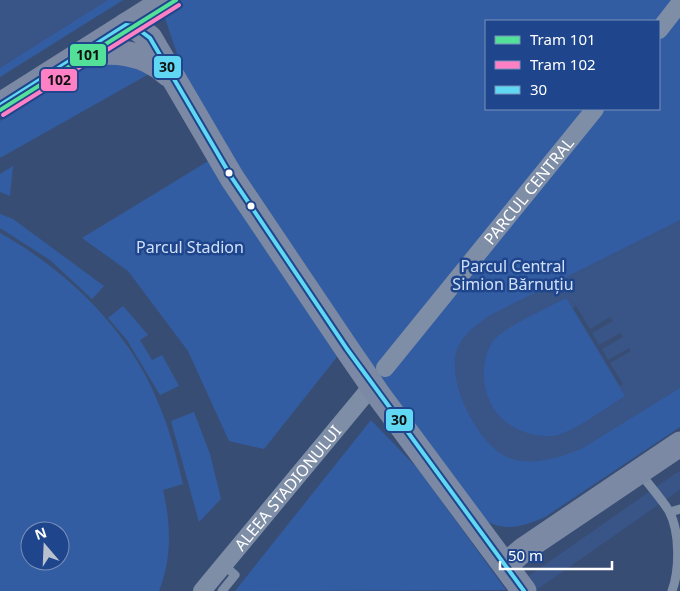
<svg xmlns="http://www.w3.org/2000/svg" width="680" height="591" font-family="'Noto Sans',sans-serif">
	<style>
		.green { fill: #335da2; fill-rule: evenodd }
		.water { fill: #395486; fill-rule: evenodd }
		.pier { fill: #384d74 }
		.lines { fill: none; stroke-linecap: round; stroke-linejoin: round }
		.canal { stroke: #395486; stroke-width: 16 }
		.lane { stroke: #7f8ea7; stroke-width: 9 }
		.street { stroke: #7f8ea7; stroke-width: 18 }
		.secondary { stroke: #7b89a4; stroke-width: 25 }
		.bus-1-casing { stroke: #1f468c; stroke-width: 8 }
		.bus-1 { stroke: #60d8f3; stroke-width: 4 }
		.tram-1-casing { stroke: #1f468c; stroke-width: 8 }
		.tram-2-casing { stroke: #1f468c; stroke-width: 8 }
		.tram-1 { stroke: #53e098; stroke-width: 4 }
		.tram-2 { stroke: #ff80c5; stroke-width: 4 }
		.bus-dot { fill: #fff; stroke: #1f468c; stroke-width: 2 }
		.labels { text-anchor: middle; stroke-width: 5; stroke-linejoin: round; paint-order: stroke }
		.street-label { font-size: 16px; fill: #fff; stroke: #1f468c }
		.park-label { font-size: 16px; fill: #d0e0f9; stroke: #1f468c }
		.line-badge { stroke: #1f468c; stroke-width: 2 }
		.pale-badge-label { font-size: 14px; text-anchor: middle; font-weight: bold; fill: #111 }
	</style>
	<rect width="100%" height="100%" fill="#384d74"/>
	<g class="green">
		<polygon points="54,0 123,0 0,77 0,55"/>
		<path d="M182,0H680V427L545,517C516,530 498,532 472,512L192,98L165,18L168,10ZM486,21H659V109H486Z"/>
		<polygon points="100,62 156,70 0,158 0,121 85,68"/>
		<polygon points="210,160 337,357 264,449 229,441 188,351 128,271 82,238"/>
		<polygon points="13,166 10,196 0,192 0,174"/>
		<polygon points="0,214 13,219 104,286 92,299 50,260 0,228"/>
		<path d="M0,233C66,270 128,329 157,400C169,427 176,455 183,484L163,490C171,524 172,558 159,591H0ZM30,531H60V561H30Z"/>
		<polygon points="123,306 148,335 140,340 152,360 162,355 179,386 160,395 127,340 108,318"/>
		<polygon points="194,412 210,454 221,499 199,522 171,421"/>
		<polygon points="371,420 419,470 506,590 235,591"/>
	</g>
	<g class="water">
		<polygon points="0,0 108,0 0,68"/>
		<path d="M680,220V388L583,448C561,457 533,467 509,458C478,446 442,376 459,345C466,331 480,322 492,314ZM566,298L625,396C610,405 568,436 552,436C512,438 481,409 484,368C485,358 488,348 494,340C506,326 548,308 566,298Z"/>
	</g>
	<polygon class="pier" points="576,306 590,329 610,317 613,321 592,333 599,345 620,333 623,337 602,349 608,360 629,348 631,351 610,363 623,384 620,386 573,308"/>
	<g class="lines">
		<polyline class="canal" points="521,591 680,480"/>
		<g class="lane">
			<path d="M640,473C650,486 661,498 669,511C680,532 680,569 672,591"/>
			<polyline points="670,512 680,509"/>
			<polyline points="222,591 235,575 224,565"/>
		</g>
		<g class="street">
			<polyline points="659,30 680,3"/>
			<path id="s1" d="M385,368L595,109"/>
			<path id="s2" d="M202,591L372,386"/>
		</g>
		<g class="secondary">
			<polyline points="126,25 134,26 150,38 232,178 347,349 380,397 524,591"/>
			<path d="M82,54C114,50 143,51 168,74"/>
			<polyline points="0,105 166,0"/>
			<polyline points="506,565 523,550 680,444"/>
		</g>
		<defs>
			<polyline id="bus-1" points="0,105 126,25 134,26 150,38 232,178 347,349 524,591"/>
		</defs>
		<use href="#bus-1" class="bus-1-casing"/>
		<use href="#bus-1" class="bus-1"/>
		<defs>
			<polyline id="tram-1" points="0,110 176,0"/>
			<polyline id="tram-2" points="3,115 179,5"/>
		</defs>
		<use href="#tram-1" class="tram-1-casing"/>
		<use href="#tram-2" class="tram-2-casing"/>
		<use href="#tram-1" class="tram-1"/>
		<use href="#tram-2" class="tram-2"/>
	</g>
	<g class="bus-dot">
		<circle cx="229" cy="173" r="4.5"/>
		<circle cx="251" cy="206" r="4.5"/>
	</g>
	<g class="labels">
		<g class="street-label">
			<text dy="6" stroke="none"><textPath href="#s1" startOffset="228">PARCUL CENTRAL</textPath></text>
			<text dy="6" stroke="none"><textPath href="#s2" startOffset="134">ALEEA STADIONULUI</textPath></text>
		</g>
		<g class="park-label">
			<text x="190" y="253">Parcul Stadion</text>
			<text x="513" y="272">Parcul Central<tspan x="513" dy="18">Simion Bărnuțiu</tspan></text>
		</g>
	</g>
	<g class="line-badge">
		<rect x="69" y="43" width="38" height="24" rx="5" fill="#53e098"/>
		<rect x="153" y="55" width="29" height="24" rx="5" fill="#60d8f3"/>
		<rect x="40" y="68" width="38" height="24" rx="5" fill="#ff80c5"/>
		<rect x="385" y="408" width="29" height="24" rx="5" fill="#60d8f3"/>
	</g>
	<g class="pale-badge-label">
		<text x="88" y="60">101</text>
		<text x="167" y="72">30</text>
		<text x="59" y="85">102</text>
		<text x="399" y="425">30</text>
	</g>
	<rect x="485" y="20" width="175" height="90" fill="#1f468c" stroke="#7990ba"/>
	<rect x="495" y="36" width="25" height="8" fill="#53e098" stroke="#7990ba"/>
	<text x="530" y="45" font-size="15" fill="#ffffff">Tram 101</text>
	<rect x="495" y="61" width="25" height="8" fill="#ff80c5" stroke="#7990ba"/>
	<text x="530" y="70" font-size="15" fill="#ffffff">Tram 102</text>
	<rect x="495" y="86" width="25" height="8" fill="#60d8f3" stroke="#7990ba"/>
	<text x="530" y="95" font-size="15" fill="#ffffff">30</text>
	<g transform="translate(45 546) rotate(341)"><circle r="24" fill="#1f468c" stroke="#7990ba"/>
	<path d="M0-4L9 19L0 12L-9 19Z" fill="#b9c1ce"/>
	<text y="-8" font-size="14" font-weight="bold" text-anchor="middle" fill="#ffffff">N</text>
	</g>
	<path d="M500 561v8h112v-8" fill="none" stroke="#ffffff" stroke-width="2.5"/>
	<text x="508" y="561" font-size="15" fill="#ffffff" stroke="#1f468c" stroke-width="4" paint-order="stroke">50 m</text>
</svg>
